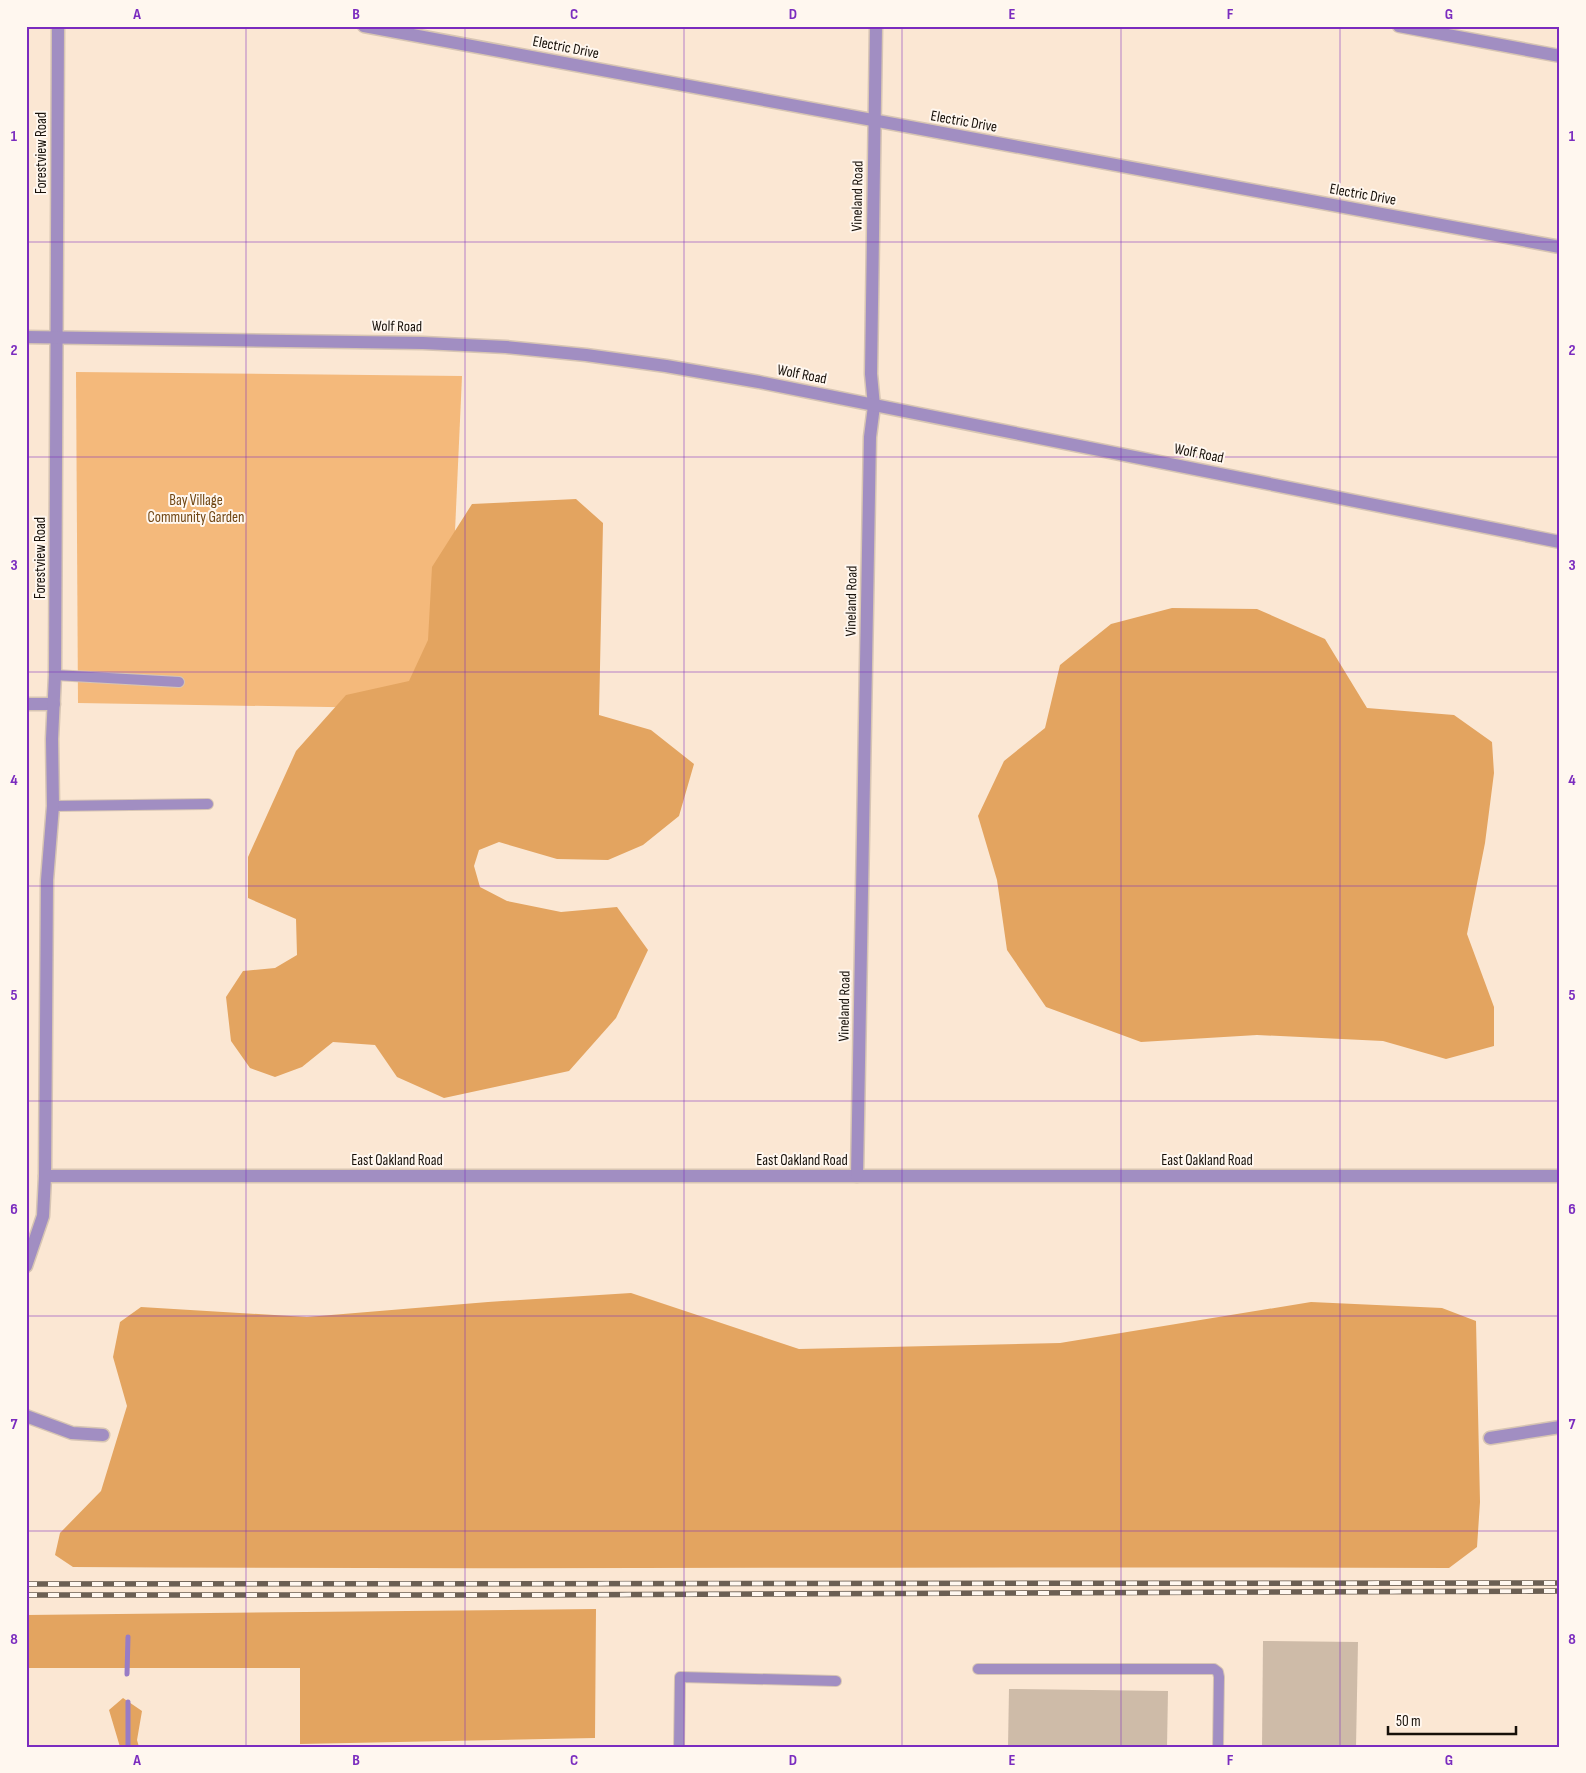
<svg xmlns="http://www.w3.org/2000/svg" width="1586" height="1773" font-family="'Sofia Sans Condensed',sans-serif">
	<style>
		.green { fill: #f4b97b }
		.forest { fill: #e3a460 }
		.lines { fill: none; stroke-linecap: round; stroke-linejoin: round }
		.stream { stroke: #987cc6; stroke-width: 5 }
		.building { fill: #cebba8 }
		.service-casing { stroke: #d7c5b3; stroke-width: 12 }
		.minor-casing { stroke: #d7c5b3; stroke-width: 15 }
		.tertiary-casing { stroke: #d7c5b3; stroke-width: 15 }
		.service { stroke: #a18ec2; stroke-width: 10 }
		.minor { stroke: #a18ec2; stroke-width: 12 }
		.tertiary { stroke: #a18ec2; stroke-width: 12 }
		.rail-casing { stroke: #6b5f53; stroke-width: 5.5 }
		.rail { stroke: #fff7ef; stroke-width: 4; stroke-dasharray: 11; stroke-linecap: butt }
		.grid { fill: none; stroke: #7b2cbf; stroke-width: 1; stroke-opacity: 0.55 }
		.labels { text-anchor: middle; stroke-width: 4; stroke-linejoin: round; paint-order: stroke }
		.street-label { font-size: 15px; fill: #171009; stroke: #fff7ef }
		.park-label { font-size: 15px; fill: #704613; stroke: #fff7ef }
		.neatline { fill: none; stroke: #7b2cbf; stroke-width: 2 }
		.grid-label { font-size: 16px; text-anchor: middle; font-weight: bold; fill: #7b2cbf }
	</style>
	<rect width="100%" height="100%" fill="#fbe7d3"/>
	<polygon class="green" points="76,372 462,376 447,709 78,703"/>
	<g class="forest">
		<polygon points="576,499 603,523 599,715 651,730 694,764 679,816 643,845 608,860 557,859 499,842 479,850 474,866 480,887 507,901 561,912 617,907 648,950 616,1018 569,1071 444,1098 397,1077 375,1045 333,1042 302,1067 275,1077 250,1068 231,1041 226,997 243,971 275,968 297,955 296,919 248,898 248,857 296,751 346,695 409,681 428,640 432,567 472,504"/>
		<polygon points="1172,608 1257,609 1325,639 1367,708 1454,715 1492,742 1494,773 1485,843 1467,934 1494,1007 1494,1046 1446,1059 1383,1041 1257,1035 1141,1042 1046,1007 1007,950 997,880 978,816 1004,761 1045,728 1060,665 1111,624"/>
		<path d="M631,1293L799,1349L1060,1343L1311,1302L1442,1308L1476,1321L1480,1502L1477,1547L1449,1568C990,1566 531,1570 73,1567L55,1555L60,1533L101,1491L127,1406L113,1357L120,1322L141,1307L307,1317L488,1302Z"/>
		<polygon points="596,1609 595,1738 300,1744 300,1668 26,1668 26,1615"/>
		<polygon points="123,1698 142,1711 137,1740 139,1747 120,1747 109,1710"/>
	</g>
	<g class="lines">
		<g class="stream">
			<polyline points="127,1674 128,1637"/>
			<polyline points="128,1702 128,1747"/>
		</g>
	</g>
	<g class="building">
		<polygon points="1263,1641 1358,1642 1356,1747 1262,1747"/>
		<polygon points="1009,1689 1168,1691 1167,1747 1008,1747"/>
	</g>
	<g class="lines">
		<defs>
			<g id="service">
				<polyline points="55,675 179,682"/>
				<polyline points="53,806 208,804"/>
				<polyline points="978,1669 1214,1669 1218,1672 1219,1677 1218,1747"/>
				<polyline points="679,1747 680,1677 836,1681"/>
			</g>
			<g id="minor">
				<polyline points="364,26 1560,247"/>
				<polyline points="1399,26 1560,56"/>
				<polyline points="26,704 54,704"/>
				<polyline points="45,1176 1560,1176"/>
				<polyline points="857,1176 870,437 874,406 871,374 876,26"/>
				<polyline points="26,1266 43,1216 45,1176 47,880 53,806 52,739 55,675 58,26"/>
				<polyline points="26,1416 72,1433 103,1435"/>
				<polyline points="1490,1438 1560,1427"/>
			</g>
			<polyline id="tertiary" points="26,337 423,343 506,347 586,355 666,366 759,382 1560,542"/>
		</defs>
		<use href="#service" class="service-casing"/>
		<use href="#minor" class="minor-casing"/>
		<use href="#tertiary" class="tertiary-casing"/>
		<use href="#service" class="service"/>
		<use href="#minor" class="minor"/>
		<use href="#tertiary" class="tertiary"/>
		<defs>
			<g id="rail">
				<polyline points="26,1584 1560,1583"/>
				<polyline points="26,1595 525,1595 1560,1591"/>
			</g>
		</defs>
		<use href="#rail" class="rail-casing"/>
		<use href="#rail" class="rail"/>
	</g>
	<path class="grid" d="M246,26V1747M465,26V1747M684,26V1747M902,26V1747M1121,26V1747M1340,26V1747M26,242H1560M26,457H1560M26,672H1560M26,886H1560M26,1101H1560M26,1316H1560M26,1531H1560"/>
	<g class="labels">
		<g class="street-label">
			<text transform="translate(566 47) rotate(11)" y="5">Electric Drive</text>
			<text transform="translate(964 121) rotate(10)" y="5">Electric Drive</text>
			<text transform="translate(41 153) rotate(-90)" y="5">Forestview Road</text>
			<text transform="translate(1363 194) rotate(10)" y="5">Electric Drive</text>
			<text transform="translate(857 196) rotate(-89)" y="5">Vineland Road</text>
			<text transform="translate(397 326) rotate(1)" y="5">Wolf Road</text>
			<text transform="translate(802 374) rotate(11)" y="5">Wolf Road</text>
			<text transform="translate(1199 453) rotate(11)" y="5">Wolf Road</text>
			<text transform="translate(40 558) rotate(-90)" y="5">Forestview Road</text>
			<text transform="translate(851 601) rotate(-89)" y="5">Vineland Road</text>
			<text transform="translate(844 1006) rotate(-89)" y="5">Vineland Road</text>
			<text x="397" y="1165">East Oakland Road</text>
			<text x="802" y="1165">East Oakland Road</text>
			<text x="1207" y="1165">East Oakland Road</text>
		</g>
		<g class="park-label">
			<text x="196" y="505">Bay Village<tspan x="196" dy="17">Community Garden</tspan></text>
		</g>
	</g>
	<rect width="1586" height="1773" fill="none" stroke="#fff7ef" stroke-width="55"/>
	<path d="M1388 1726v8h128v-8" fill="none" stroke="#171009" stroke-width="2.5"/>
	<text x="1396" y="1726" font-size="15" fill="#171009" stroke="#fff7ef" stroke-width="4" paint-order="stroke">50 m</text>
	<rect x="28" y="28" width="1530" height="1718" class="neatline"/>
	<g class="grid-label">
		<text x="137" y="19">A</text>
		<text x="356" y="19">B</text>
		<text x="574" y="19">C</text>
		<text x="793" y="19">D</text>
		<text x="1012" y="19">E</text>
		<text x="1230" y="19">F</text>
		<text x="1449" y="19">G</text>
		<text x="14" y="141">1</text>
		<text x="1572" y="141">1</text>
		<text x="14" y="355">2</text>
		<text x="1572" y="355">2</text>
		<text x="14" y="570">3</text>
		<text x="1572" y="570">3</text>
		<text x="14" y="785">4</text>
		<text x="1572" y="785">4</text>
		<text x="14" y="1000">5</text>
		<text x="1572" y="1000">5</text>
		<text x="14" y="1214">6</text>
		<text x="1572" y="1214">6</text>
		<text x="14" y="1429">7</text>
		<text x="1572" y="1429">7</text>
		<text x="14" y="1644">8</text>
		<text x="1572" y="1644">8</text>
		<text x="137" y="1765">A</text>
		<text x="356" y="1765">B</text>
		<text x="574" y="1765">C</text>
		<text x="793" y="1765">D</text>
		<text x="1012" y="1765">E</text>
		<text x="1230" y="1765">F</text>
		<text x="1449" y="1765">G</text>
	</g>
</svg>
